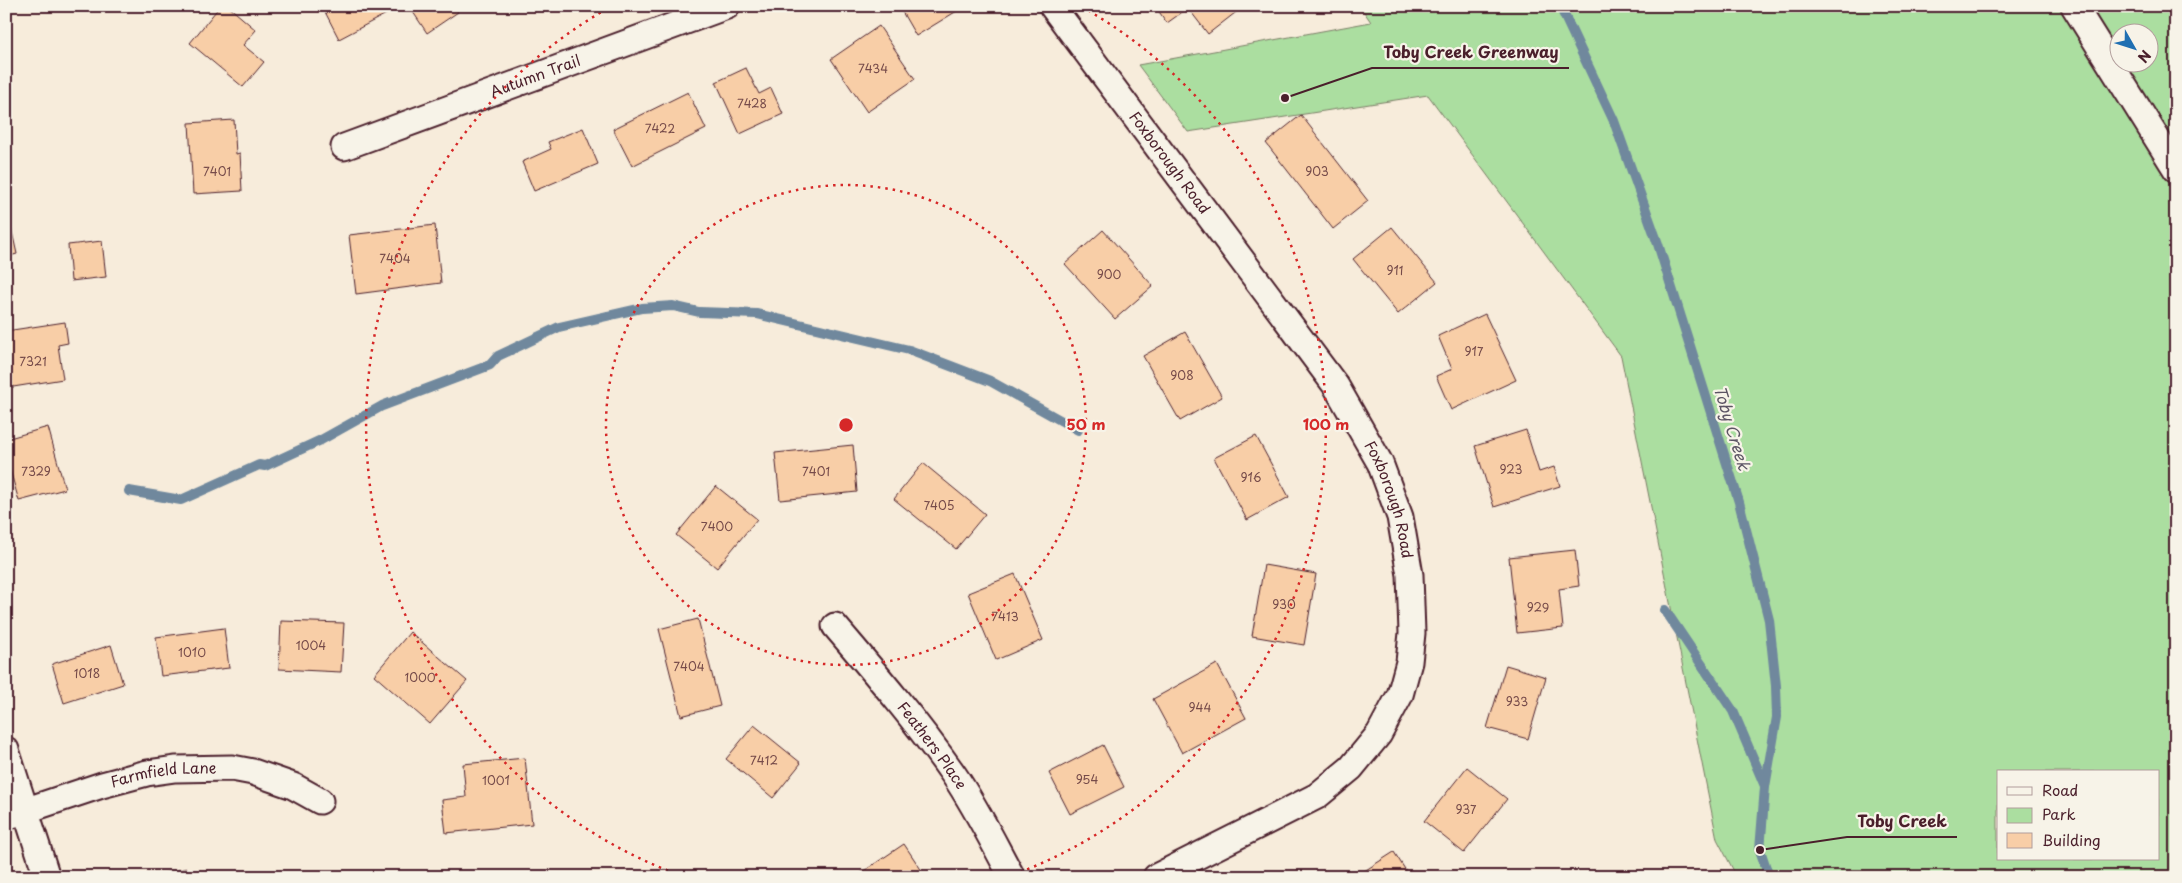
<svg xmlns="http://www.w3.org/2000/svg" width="2182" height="883" font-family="'Playpen Sans',sans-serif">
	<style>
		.green { fill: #abdea0; stroke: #7a7e66; fill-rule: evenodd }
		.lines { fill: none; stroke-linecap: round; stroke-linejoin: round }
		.stream { stroke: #6f889d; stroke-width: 10 }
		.building { fill: #f8cea7; stroke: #4a1f2b }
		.street-casing { stroke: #4a1f2b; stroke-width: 29 }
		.street { stroke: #f7f3e8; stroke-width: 25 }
		.ring { fill: none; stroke: #d62828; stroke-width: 2.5; stroke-dasharray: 2.5 5 }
		.labels { text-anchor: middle; stroke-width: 4.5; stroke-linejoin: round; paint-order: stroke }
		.number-label { font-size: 12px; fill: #764b4a }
		.street-label { font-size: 15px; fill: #4a1f2b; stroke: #f7f3e8 }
		.water-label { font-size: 16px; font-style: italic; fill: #5c5464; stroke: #f7f3e8 }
		.centre { fill: #d62828; stroke: #f7f3e8; stroke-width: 2.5 }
		.ring-label { font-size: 15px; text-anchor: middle; font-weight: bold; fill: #d62828; stroke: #f7f3e8; stroke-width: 4.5; stroke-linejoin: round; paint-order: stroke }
		.leader { fill: none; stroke: #4a1f2b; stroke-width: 2 }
		.callout-dot { fill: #4a1f2b; stroke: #f7f3e8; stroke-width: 2 }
		.callout-label { font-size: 16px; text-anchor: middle; font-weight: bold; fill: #4a1f2b; stroke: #f7f3e8; stroke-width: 4.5; stroke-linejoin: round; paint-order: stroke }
	</style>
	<rect width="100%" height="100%" fill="#f7ecdb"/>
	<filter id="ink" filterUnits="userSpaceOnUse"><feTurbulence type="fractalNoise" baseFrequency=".02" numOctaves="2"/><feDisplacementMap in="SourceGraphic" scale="10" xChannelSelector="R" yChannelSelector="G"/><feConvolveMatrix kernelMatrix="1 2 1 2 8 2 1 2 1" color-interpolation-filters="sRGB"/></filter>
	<g filter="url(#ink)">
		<path class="green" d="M1360,6H2176V877H1737L1717,839L1621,356L1428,95L1188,132L1138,65L1371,22ZM2120,32H2150V62H2120ZM1998,772H2158V859H1998Z"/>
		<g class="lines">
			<g class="stream">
				<polyline points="1560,6 1614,121 1658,244 1739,502 1769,620 1776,686 1777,717 1765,787 1760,850 1769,877"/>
				<polyline points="129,491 181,500 259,465 265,466 321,440 382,406 490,365 498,356 559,327 642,308 673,306 699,312 757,314 909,350 990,381 1078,430"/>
				<polyline points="1665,610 1733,711 1765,786"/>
			</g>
		</g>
		<g class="building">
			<polygon points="220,6 228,6 256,30 243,45 264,62 243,87 190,43"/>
			<polygon points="322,6 385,6 388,13 339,39"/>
			<polygon points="409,6 454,6 458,12 427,33"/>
			<polygon points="906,6 965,6 916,36 901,10"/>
			<polygon points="1155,6 1244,6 1208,34 1188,8 1167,23"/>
			<polygon points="879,26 915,79 867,112 831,59"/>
			<polygon points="746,68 759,94 771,88 783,114 740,134 716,82"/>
			<polygon points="688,92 706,129 632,166 613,129"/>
			<polygon points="1301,115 1368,201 1333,229 1266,143"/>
			<polygon points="234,120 236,154 240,153 242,191 193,194 189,123"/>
			<polygon points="583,128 598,164 534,191 522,162 551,149 548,142"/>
			<polygon points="6,205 17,254 6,257"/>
			<polygon points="435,225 441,283 356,294 349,235"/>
			<polygon points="1392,227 1437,282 1398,314 1353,259"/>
			<polygon points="1103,230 1153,286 1115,319 1065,264"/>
			<polygon points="102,241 106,277 71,281 68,245"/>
			<polygon points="1485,314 1516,380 1451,410 1436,376 1452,369 1438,336"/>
			<polygon points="65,322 68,343 58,345 63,379 7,388 6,331"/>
			<polygon points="1185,332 1222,397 1180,421 1143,356"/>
			<polygon points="48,427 65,489 19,501 6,456 6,439"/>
			<polygon points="1526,430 1539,472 1554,467 1560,486 1494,507 1475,446"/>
			<polygon points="1256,436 1289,497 1247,520 1214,458"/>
			<polygon points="853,445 857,492 780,500 775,453"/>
			<polygon points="923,463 985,514 956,549 894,499"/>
			<polygon points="716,486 757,519 717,568 676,535"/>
			<polygon points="1575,550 1579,586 1559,589 1563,628 1517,633 1509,557"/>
			<polygon points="1264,565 1316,574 1304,645 1252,636"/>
			<polygon points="1015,574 1043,640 996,660 968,593"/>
			<polygon points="698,619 720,706 681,716 659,629"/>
			<polygon points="281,621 344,623 341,672 279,669"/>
			<polygon points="224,628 229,668 161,676 156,637"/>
			<polygon points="410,632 467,681 430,724 374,675"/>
			<polygon points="111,645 123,684 64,703 52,664"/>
			<polygon points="1217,664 1246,718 1182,753 1153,699"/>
			<polygon points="1506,665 1546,677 1528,739 1487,728"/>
			<polygon points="754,725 801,763 773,798 726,759"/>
			<polygon points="1103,745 1124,787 1070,814 1049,773"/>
			<polygon points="525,758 532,824 446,833 442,800 466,797 463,764"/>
			<polygon points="1467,767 1507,799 1464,853 1424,821"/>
			<polygon points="904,844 926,877 855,877"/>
			<polygon points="1394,852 1410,877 1355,877"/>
			<polygon points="187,868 189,877 150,877"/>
		</g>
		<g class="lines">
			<defs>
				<g id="street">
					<path id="s1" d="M1052,6L1336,386L1380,463L1400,517L1410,575L1412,633L1409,662L1400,695L1379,734L1351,768L1317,796L1156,877"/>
					<polyline points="2074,6 2176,169"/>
					<path id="s2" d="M344,147L727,6"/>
					<path id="s3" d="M835,626C876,674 917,722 954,775C976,807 993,842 1012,877"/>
					<polyline points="6,750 47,877"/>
					<path id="s4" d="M6,817L102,785L147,773L175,769L232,768L253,772L293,786L320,801"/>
				</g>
			</defs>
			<use href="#street" class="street-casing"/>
			<use href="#street" class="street"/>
		</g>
	</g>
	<g class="ring">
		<circle cx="846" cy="425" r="240"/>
		<path d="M682 876A480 480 0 0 1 610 7M1082 7A480 480 0 0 1 1010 876"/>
	</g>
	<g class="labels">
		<g class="number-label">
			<text x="873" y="73">7434</text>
			<text x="752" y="108">7428</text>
			<text x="660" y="133">7422</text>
			<text x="217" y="176">7401</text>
			<text x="1317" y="176">903</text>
			<text x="395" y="263">7404</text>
			<text x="1395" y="275">911</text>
			<text x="1109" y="279">900</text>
			<text x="1474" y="356">917</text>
			<text x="33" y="366">7321</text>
			<text x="1182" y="380">908</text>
			<text x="1511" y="474">923</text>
			<text x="36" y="476">7329</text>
			<text x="816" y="476">7401</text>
			<text x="1251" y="482">916</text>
			<text x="939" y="510">7405</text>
			<text x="717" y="531">7400</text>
			<text x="1284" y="609">930</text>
			<text x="1538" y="612">929</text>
			<text x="1005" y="621">7413</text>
			<text x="311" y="650">1004</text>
			<text x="192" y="657">1010</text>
			<text x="689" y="671">7404</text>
			<text x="87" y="678">1018</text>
			<text x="420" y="682">1000</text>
			<text x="1517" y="706">933</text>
			<text x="1200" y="712">944</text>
			<text x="764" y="765">7412</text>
			<text x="1087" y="784">954</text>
			<text x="496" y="785">1001</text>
			<text x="1466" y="814">937</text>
		</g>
		<g class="street-label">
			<text dy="5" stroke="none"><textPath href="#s2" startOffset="204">Autumn Trail</textPath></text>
			<text dy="5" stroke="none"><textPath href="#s1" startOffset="196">Foxborough Road</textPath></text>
			<text dy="5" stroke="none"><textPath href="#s1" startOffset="601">Foxborough Road</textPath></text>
			<text dy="5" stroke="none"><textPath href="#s3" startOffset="154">Feathers Place</textPath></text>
			<text dy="5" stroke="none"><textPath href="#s4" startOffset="164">Farmfield Lane</textPath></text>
		</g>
		<g class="water-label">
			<text transform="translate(1732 428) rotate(73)" y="6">Toby Creek</text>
		</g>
	</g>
	<circle cx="846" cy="425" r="8" class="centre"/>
	<g class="ring-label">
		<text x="1086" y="430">50 m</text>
		<text x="1326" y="430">100 m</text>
	</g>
	<path class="leader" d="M1285 98L1372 68H1569M1760 850L1847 837H1957"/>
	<g class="callout-dot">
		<circle cx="1285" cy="98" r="5"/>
		<circle cx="1760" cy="850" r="5"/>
	</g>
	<g class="callout-label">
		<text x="1471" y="58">Toby Creek Greenway</text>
		<text x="1902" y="827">Toby Creek</text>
	</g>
	<rect width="2182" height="883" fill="none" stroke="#f7f3e8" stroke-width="25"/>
	<rect x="12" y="12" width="2157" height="858" fill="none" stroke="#4a1f2b" stroke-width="2" filter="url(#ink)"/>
	<rect x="1997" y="770" width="162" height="90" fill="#f7f3e8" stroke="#b29e9c"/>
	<rect x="2007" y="787" width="25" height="8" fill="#f7f3e8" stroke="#b29e9c"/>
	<text x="2042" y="796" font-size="15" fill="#4a1f2b">Road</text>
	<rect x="2007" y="808" width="25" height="15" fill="#abdea0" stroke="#b29e9c"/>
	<text x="2042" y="820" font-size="15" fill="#4a1f2b">Park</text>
	<rect x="2007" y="833" width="25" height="15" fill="#f8cea7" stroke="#b29e9c"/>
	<text x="2042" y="846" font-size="15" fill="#4a1f2b">Building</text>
	<g transform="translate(2134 48) rotate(129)"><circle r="24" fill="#f7f3e8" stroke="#b29e9c"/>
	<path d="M0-4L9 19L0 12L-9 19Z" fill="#1f6fb2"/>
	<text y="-8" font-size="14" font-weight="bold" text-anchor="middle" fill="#4a1f2b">N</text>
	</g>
</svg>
